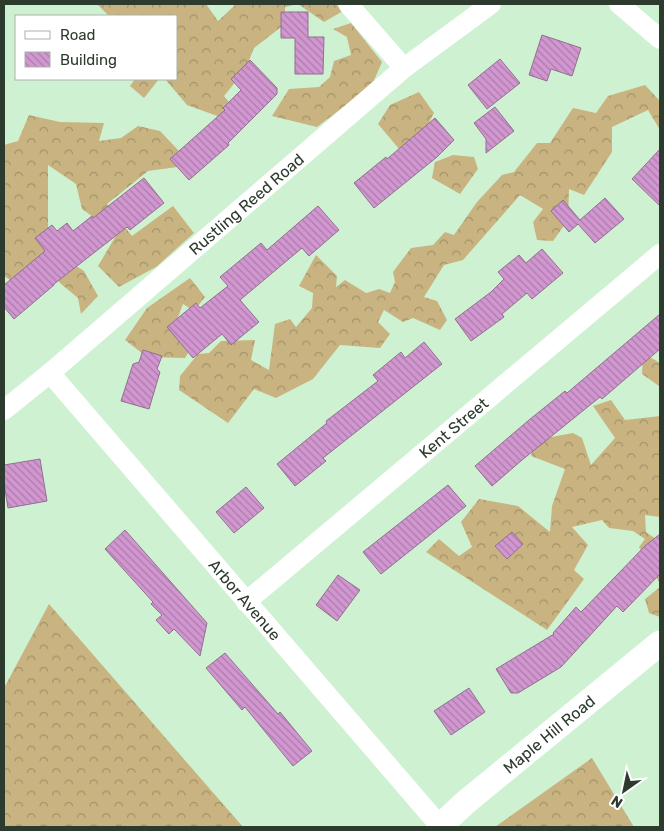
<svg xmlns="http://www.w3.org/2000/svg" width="664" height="831" font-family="Rubik,sans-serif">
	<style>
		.forest { fill: url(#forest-crowns) }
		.building { fill: url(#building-back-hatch); stroke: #90718f }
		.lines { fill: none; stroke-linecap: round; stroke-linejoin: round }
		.minor { stroke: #fff; stroke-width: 20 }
		.tertiary { stroke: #fff; stroke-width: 25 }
		.labels { text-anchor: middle; stroke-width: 4; stroke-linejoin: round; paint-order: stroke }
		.street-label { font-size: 16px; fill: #2d3b2e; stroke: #fff }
	</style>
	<defs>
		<pattern id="forest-crowns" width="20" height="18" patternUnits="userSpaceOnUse" patternTransform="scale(1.25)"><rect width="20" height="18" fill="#c8b381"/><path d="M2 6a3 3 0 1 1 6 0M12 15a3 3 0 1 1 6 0" fill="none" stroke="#a3936a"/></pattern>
		<pattern id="building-back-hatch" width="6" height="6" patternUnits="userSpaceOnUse" patternTransform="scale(1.25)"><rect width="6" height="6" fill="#d296d1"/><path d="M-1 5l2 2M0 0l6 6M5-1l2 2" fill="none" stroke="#ab7caa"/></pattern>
	</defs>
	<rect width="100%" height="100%" fill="#cef2d1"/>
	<g class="forest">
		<polygon points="97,4 206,4 218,21 236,4 336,4 343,11 324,22 298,4 285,7 285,24 254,48 245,70 224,96 233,107 220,117 187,105 165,79 176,79 176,16 109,16"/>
		<polygon points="351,23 382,62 372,85 317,127 272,116 289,89 319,87 330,77 334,61 351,55 347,37 333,29"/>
		<polygon points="135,79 159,79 144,98 130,86"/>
		<polygon points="645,85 660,101 660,130 648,110 612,127 612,152 584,195 569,189 568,220 553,241 537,240 533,222 543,209 520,195 463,260 444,265 424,297 437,301 447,320 440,330 413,318 403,322 384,310 378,322 390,334 380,348 340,345 313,379 276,398 254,389 228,423 179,390 180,376 198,354 209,353 221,341 255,340 251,360 269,370 275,324 290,319 296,327 312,308 313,293 299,286 316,255 337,276 336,287 345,280 366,293 379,289 390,293 395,282 393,272 411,248 433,245 445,232 454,235 477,202 502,175 514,172 537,143 550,143 573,108 596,113 608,96"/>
		<polygon points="419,92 434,113 418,143 400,150 378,124 390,105"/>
		<polygon points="29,115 60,122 104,123 99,141 121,138 138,126 160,131 179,151 177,167 148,171 107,204 132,236 173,206 194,233 156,267 119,287 98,266 117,234 82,209 76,184 48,165 48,248 84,271 98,296 81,314 78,298 60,283 42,260 14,283 4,276 4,145 18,141"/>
		<polygon points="453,155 474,157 478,169 460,194 432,178 435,162"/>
		<polygon points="190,278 205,297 194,311 183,304 175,325 194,343 185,358 147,357 125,340 147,308"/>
		<polygon points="643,353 660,363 660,390 659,386 642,374"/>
		<polygon points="611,400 625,420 660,416 660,517 645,515 646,532 660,542 660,584 639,547 645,539 633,531 609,528 602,520 572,527 588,545 574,570 584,579 547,630 426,552 439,539 459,556 472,547 461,522 479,499 518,506 550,532 552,506 565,469 531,456 535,440 573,433 582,438 591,465 615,438 593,406"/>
		<polygon points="660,587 660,617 649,613 645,599"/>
		<polygon points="49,604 243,827 4,827 4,688"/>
		<polygon points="592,758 634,827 495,827"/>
	</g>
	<g class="building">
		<polygon points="281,12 308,12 308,37 324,37 323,74 295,74 295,38 281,38"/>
		<polygon points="542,35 581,48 572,76 551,69 547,81 529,75"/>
		<polygon points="500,59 520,83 487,109 468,85"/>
		<polygon points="250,60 277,88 277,94 228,143 229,145 189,180 170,159 225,110 223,108 241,90 231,79"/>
		<polygon points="495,107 514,131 486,153 486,139 474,123"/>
		<polygon points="435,118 454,140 437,157 374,208 354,183 386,157 387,159"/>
		<polygon points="660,149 660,206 632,179"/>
		<polygon points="144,178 164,203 130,230 127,227 54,284 54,285 14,319 4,307 4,285 45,251 35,238 52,225 57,231 67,223 73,231 92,216 93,218"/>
		<polygon points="605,198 624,219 595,243 578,224 569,232 551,211 563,200 580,220"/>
		<polygon points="318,206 339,230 309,256 302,248 240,300 259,322 231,345 222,334 193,358 167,327 196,303 200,308 228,286 220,277 261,243 267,250"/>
		<polygon points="542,249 563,273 532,299 527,293 502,314 504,317 471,341 455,319 491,292 504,279 498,272 519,255 526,263"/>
		<polygon points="660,314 660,349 602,399 600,397 522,460 492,486 475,466 529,420 565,391 567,393"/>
		<polygon points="424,342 442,364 323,458 326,461 295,486 277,464 327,423 326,421 334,415 378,381 373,375 401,352 405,358"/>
		<polygon points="143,350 162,356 157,369 160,372 149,409 121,401 133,364 139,362"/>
		<polygon points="40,459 47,501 8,508 4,483 4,465"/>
		<polygon points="448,485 466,506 381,574 363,552"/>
		<polygon points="246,487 264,508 234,533 216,512"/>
		<polygon points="125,530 207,623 200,656 174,629 169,634 156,620 162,615 151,604 153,602 105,549"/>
		<polygon points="512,532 523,544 507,559 495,546"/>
		<polygon points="660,534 660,574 623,612 617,606 561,667 518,693 511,693 496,669 554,634 553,633 576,607 581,612 646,545"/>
		<polygon points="338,575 360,590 337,621 316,605"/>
		<polygon points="225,653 278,714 280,712 312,751 293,766 245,707 242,710 206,668"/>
		<polygon points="469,688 485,712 451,735 434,711"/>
	</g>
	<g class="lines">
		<g class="minor">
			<polyline points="348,4 404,68"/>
			<polyline points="619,4 660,39"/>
			<path id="s1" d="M50,373L440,826"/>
			<path id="s2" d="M4,410L50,373L404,68L491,4"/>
			<path id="s3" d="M246,602L660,254"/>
		</g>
		<path class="tertiary" id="s4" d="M439,827L466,802L660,643"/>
	</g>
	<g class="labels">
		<g class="street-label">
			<text dy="6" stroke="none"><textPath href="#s2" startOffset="318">Rustling Reed Road</textPath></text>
			<text dy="6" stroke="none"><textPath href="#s3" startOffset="271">Kent Street</textPath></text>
			<text dy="6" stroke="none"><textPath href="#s1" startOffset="299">Arbor Avenue</textPath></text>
			<text dy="6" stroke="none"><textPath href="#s4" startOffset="144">Maple Hill Road</textPath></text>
		</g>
	</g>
	<rect width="664" height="831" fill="none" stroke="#2d3b2e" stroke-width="10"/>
	<rect x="15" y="15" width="162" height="65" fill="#ffffff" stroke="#abb1ab"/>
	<rect x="25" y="31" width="25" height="8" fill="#ffffff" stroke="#abb1ab"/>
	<text x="60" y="40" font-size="15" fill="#2d3b2e">Road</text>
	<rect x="25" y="52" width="25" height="15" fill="url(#building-back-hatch)" stroke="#abb1ab"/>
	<text x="60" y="65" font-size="15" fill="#2d3b2e">Building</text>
	<g transform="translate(624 791) rotate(213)" stroke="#ffffff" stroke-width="4" paint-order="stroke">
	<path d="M0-4L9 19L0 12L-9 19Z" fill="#2d3b2e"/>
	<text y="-8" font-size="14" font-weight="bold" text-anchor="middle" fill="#2d3b2e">N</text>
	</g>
</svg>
